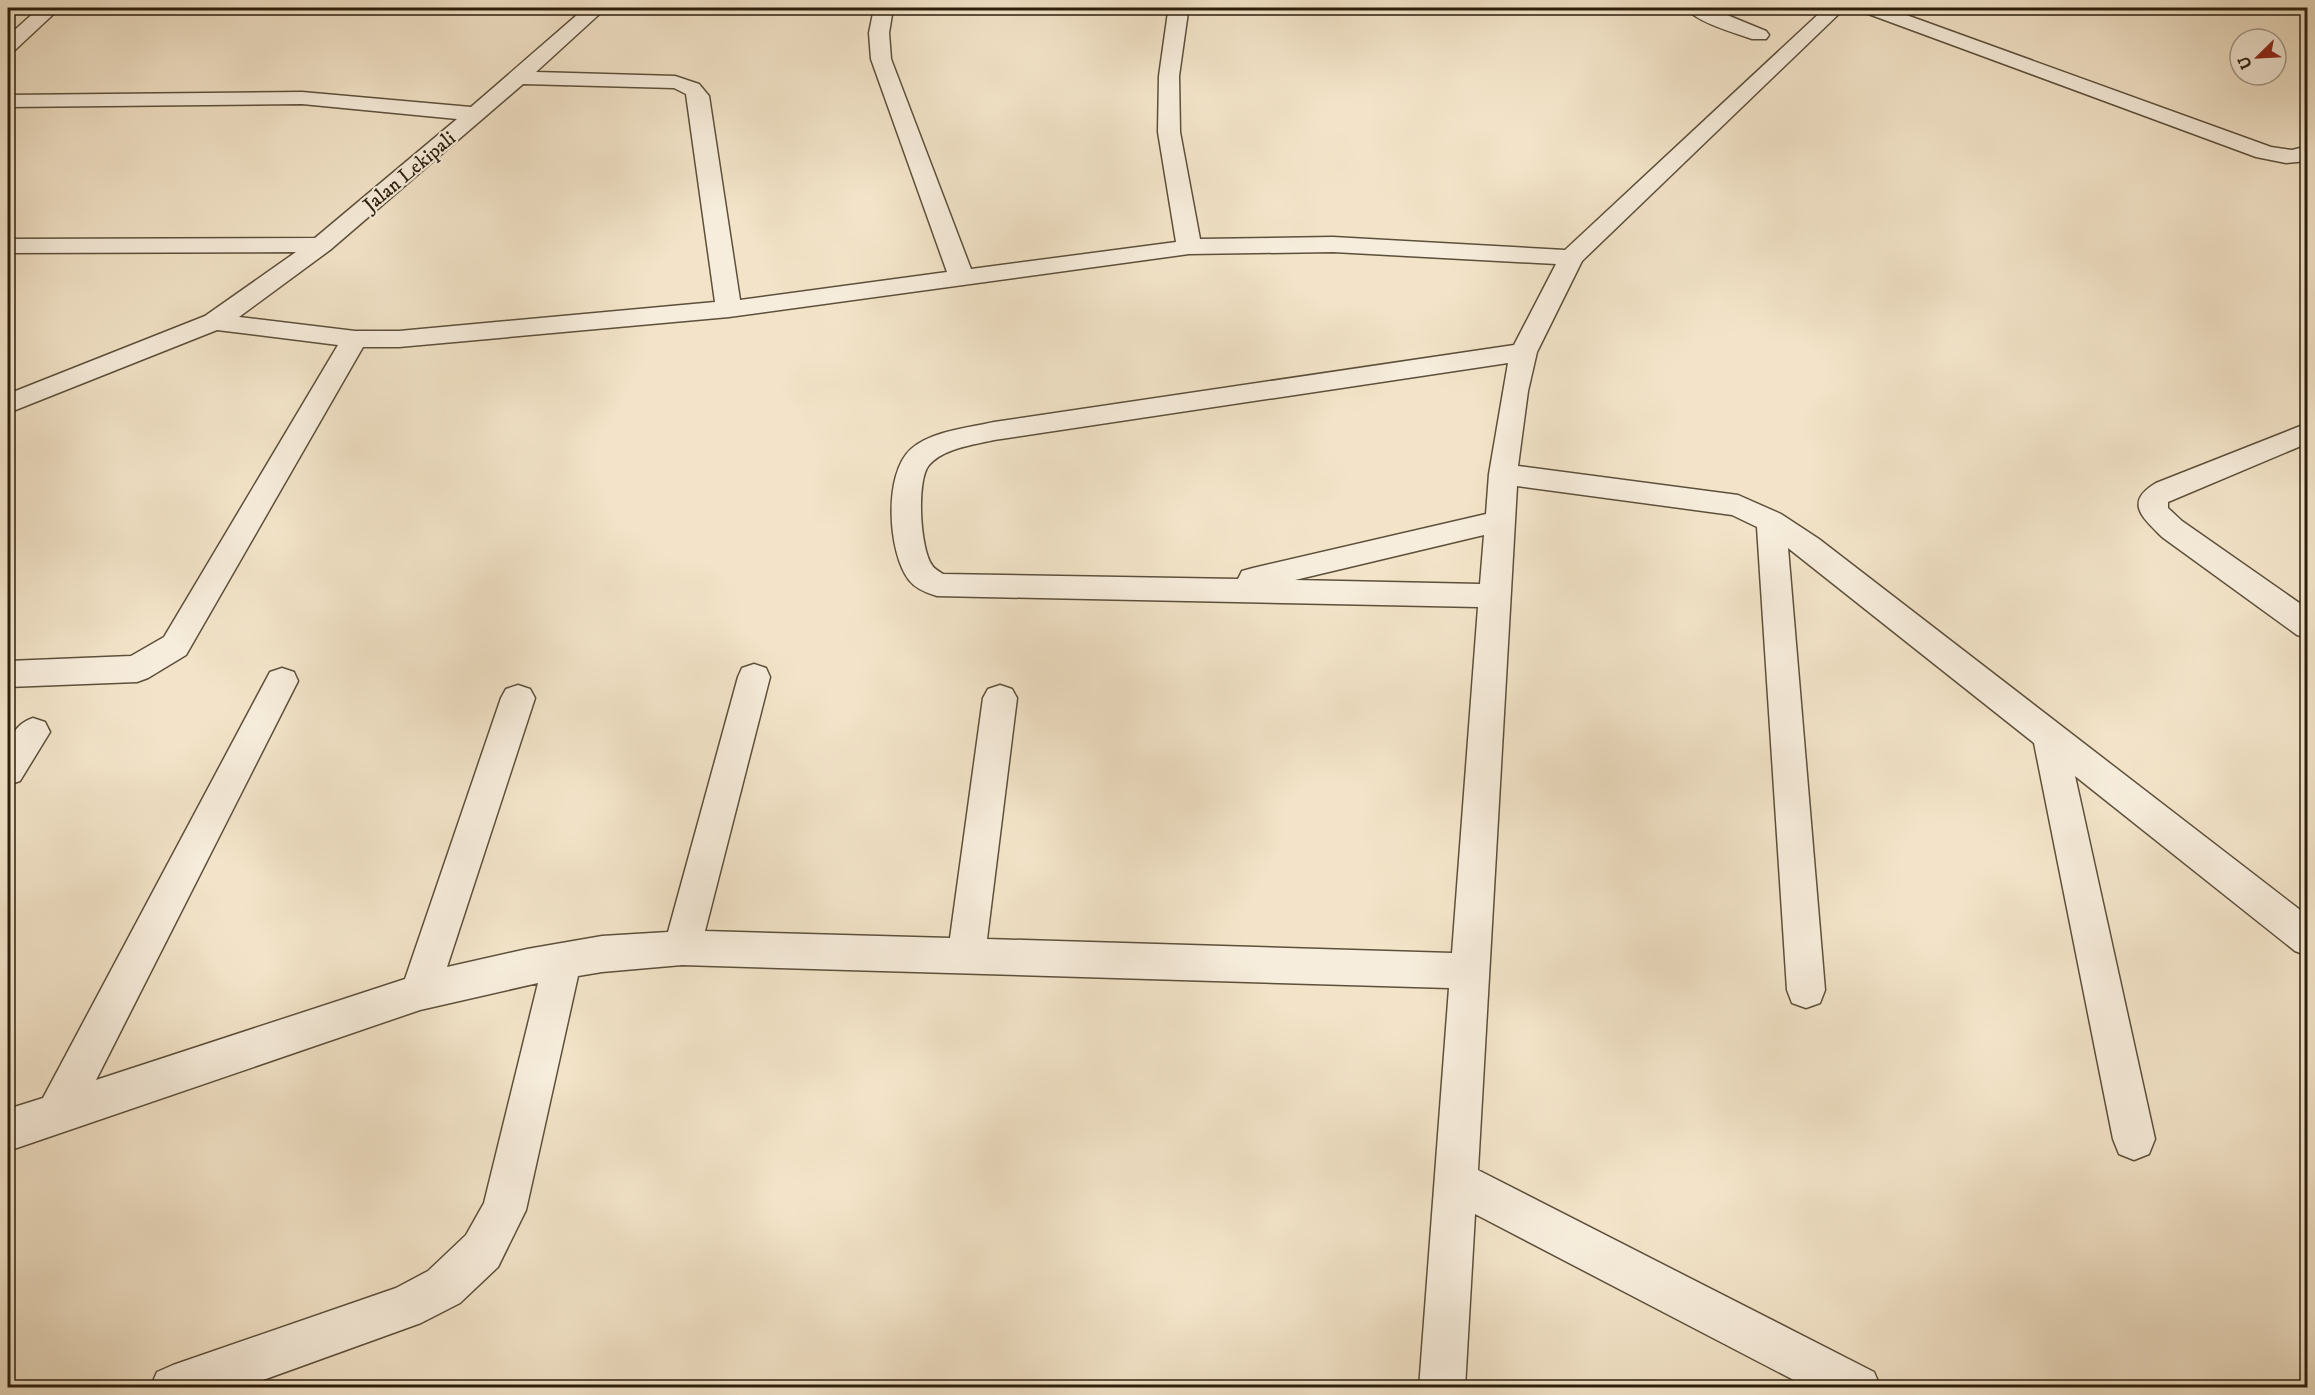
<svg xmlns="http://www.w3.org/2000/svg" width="2315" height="1395" font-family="'IM FELL DW Pica',serif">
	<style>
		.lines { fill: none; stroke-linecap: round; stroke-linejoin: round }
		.service-casing { stroke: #5d503b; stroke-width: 3 }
		.minor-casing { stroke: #5d503b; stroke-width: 3 }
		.service { fill: #f7eddc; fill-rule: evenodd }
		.minor { fill: #f7eddc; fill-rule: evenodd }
		.labels { text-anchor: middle; stroke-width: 4.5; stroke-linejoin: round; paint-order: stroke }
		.far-street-label { font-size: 20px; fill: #2b1e0c; stroke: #f7eddc }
	</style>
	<rect width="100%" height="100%" fill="#f3e4c9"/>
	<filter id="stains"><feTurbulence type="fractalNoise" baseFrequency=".00333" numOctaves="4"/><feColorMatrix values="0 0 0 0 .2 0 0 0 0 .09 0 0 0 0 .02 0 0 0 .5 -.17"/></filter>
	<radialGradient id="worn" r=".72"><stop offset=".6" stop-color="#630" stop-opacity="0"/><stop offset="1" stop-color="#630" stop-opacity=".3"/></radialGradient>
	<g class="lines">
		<defs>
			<path id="service" d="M1686,8H1710L1766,31L1769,35L1766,39H1752C1735,33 1696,22 1686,8Z"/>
			<g id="minor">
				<polygon points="39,8 60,8 15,50 8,52 8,36"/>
				<path d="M585,8H606L536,72L675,76L699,84L709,96L740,300L947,272L871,59L869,33L874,8H893L889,33L891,59L971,269L1176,242L1158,132L1159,76L1168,12L1171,8H1183L1188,12L1179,76L1180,132L1200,239L1333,237L1565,250L1825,8H1845L1582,261L1537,352L1528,391L1518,466L1738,495L1781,514L1819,539L2308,916V956L2295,951L2075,776L2155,1139L2149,1154L2134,1160L2119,1154L2113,1139L2034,743L1788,548L1825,990L1820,1003L1806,1008L1792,1003L1787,990L1757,527L1732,515L1517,486L1478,1170L1874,1372L1881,1388H1809L1475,1214L1465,1388H1419L1449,988L682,965L602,972L578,976L526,1210L498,1267L460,1303L421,1323L241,1388H150L157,1372L173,1365L396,1288L428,1271L466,1235L484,1203L538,983L420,1010L8,1151V1109L43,1098L270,672L282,668L294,672L298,681L96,1080L405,979L501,698L506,689L518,685L530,689L535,698L447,967L527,949L602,936L668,932L738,677L742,668L754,664L766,668L770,677L705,931L950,938L983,698L988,689L1000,685L1012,689L1017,698L987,939L1452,953L1478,607L937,596C927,593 916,589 909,580C888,553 883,474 911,449C932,431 967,428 994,422L1514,345L1556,264L1333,252L1189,254L729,317L399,347H363L186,655L148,678L137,682L8,687V661L131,656L164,637L338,345L217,330L8,413V394L205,316L296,252L8,253V239L315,238L457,119L302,104L8,107V95L302,92L471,107ZM523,84L674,88L686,94L715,302L399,331H355L239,317L330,250ZM1508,363L1489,474L1486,514L1253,568L1242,571L1238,579L943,574C939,571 934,569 932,565C920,549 916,480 929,465C944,448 973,445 994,440ZM1484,535L1480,584L1295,580Z"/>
				<polygon points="1860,8 1887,8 2271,147 2292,150 2308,146 2308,161 2286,163 2256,157 1863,12"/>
				<path d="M2308,423V443L2168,502V508L2182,521L2308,609V638L2297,635L2162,537C2142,517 2124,502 2156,483Z"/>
				<path d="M33,718L45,722L50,732L20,781L8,785C8,759 3,728 33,718Z"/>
			</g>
		</defs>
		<use href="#service" class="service-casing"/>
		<use href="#minor" class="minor-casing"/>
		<use href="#service" class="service"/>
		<use href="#minor" class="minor"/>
	</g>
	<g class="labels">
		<g class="far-street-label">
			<text transform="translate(409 171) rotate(-40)" y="7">Jalan Lekipali</text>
		</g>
	</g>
	<rect width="2315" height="1395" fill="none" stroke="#f3e4c9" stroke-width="30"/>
	<rect x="9" y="9" width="2297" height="1377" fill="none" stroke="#2b1e0c" stroke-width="3"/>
	<rect x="15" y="15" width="2285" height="1365" fill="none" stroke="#2b1e0c" stroke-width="1.5"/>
	<g transform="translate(2258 57) rotate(246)"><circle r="28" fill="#f7eddc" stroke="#a59a89" stroke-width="1.5"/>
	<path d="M0-4.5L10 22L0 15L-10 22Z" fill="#8f2418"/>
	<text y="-9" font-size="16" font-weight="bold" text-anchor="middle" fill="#2b1e0c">U</text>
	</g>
	<rect width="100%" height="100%" filter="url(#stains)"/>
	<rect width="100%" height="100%" fill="url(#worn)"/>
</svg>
